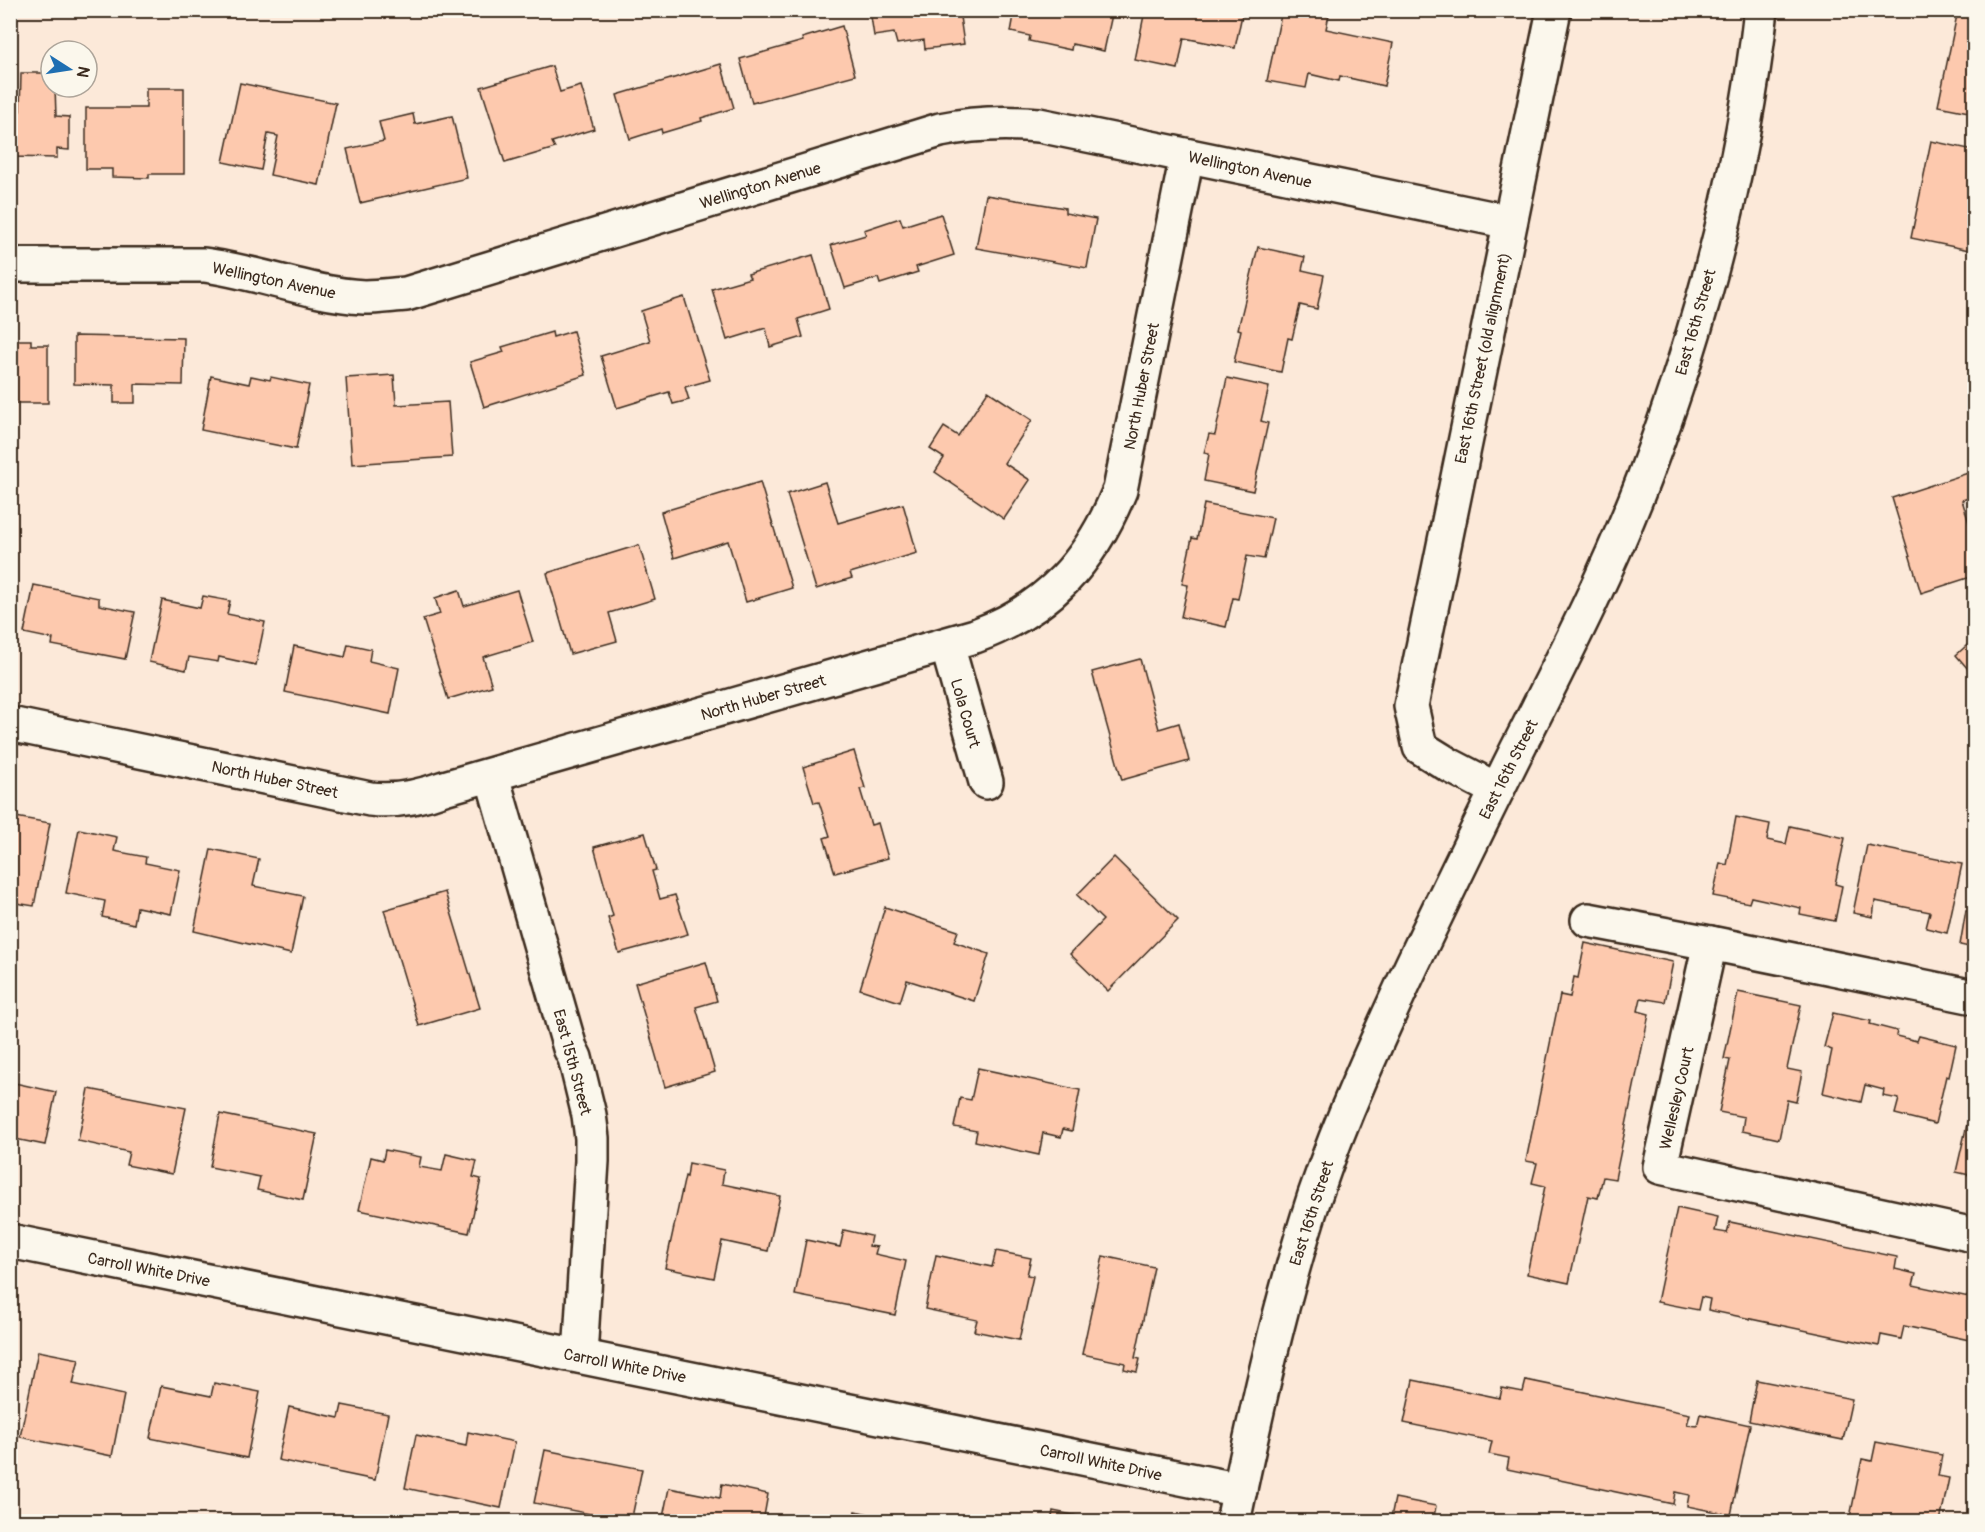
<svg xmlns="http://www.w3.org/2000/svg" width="1985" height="1532" font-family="Pangolin,sans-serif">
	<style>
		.building { fill: #fdc9ae; stroke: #3b2a1e; stroke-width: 1.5 }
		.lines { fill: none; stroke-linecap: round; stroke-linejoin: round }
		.minor-casing { stroke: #3b2a1e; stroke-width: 38 }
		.minor { stroke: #fbf7ec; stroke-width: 33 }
		.labels { text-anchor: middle; stroke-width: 6; stroke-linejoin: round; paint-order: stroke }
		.street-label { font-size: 16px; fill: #3b2a1e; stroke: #fbf7ec }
	</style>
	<rect width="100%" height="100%" fill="#fce9d9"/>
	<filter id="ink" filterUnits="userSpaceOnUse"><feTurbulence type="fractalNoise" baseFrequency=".0167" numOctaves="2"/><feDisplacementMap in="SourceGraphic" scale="12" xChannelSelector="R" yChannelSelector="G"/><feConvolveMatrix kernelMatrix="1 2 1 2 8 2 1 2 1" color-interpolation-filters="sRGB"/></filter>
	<g filter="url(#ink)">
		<g class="building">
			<polygon points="870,10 959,10 964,44 925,49 924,40 897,44 894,33 874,36"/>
			<polygon points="1015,10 1113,10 1104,51 1072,44 1071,50 1029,41 1030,36 1011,32"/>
			<polygon points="1145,10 1243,10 1235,48 1184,38 1178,69 1135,60"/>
			<polygon points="1282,10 1330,10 1326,29 1393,43 1384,86 1340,76 1339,81 1309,74 1306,88 1267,81"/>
			<polygon points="1958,10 1974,12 1974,113 1938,106"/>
			<polygon points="842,26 855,75 752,103 740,59 803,41 802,38"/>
			<polygon points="721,64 734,108 701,118 702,121 662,133 661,129 630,139 617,95"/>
			<polygon points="552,66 560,92 581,86 594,129 552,142 555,148 505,163 481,87"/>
			<polygon points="21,73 51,73 51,87 55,87 56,116 69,117 69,150 57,149 57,158 10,157 10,111 20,111"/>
			<polygon points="240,83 336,103 319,185 270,175 278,136 268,134 261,170 223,162"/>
			<polygon points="146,88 184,88 184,174 149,174 149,178 112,177 112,169 86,169 86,108 146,108"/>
			<polygon points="413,114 415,124 452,116 467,178 360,203 347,149 384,141 379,122"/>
			<polygon points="1931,141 1974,150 1974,251 1911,238"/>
			<polygon points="986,195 1065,208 1065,213 1096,219 1087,268 976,248"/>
			<polygon points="941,214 954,255 916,267 918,272 880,284 878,278 845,288 831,245 866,235 864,230 900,218 903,226"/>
			<polygon points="1258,247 1305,257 1302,270 1324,275 1317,309 1300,305 1292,339 1288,338 1281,372 1234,362 1241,330 1238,329"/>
			<polygon points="813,255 829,309 798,319 803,337 770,347 766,328 727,340 712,289 750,278 748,274"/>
			<polygon points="684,297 710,380 685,387 689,400 673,404 669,392 617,408 601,356 650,341 641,311"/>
			<polygon points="573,331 586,375 484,407 470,362 504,352 502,347 552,332 553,337"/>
			<polygon points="74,336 184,338 183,385 135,384 135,403 114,403 114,385 74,384"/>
			<polygon points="10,340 31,340 31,345 48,345 48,403 10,403"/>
			<polygon points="394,375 396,405 448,402 452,457 352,464 346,378"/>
			<polygon points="211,376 249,384 251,376 270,380 271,377 309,385 296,449 201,430"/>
			<polygon points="1227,378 1269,387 1261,421 1268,423 1253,491 1204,481 1209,454 1204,453 1209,434 1215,435"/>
			<polygon points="988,391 1032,420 1004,463 1030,480 1004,519 935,472 944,458 930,449 944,427 958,436"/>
			<polygon points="1974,471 1974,508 1972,509 1969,498 1962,500 1974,539 1974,576 1921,593 1892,498"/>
			<polygon points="760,482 792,588 746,602 728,541 674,558 661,512"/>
			<polygon points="825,482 838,523 903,504 917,553 850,573 852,578 816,589 787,494"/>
			<polygon points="1204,504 1273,518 1264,559 1247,556 1238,599 1233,598 1226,627 1181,617 1188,585 1182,584 1192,538 1197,539"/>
			<polygon points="639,545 655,599 609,613 617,641 570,654 547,573"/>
			<polygon points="34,585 99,598 99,605 135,612 125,659 52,645 53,639 24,633"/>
			<polygon points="459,590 464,606 517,590 533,642 483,657 492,686 448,699 423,619 440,614 435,598"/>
			<polygon points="203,596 230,601 227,614 265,622 256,665 219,657 218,662 189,657 186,670 149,662 162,600 200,608"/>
			<polygon points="1974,639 1974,676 1956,655"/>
			<polygon points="348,644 371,649 369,661 399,668 390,714 285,692 294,646 345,657"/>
			<polygon points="1140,659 1159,729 1179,723 1189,761 1122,780 1092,672"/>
			<polygon points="854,751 865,788 860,789 871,825 878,823 888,858 835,873 824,838 830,836 819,802 814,803 803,767"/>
			<polygon points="10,816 50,823 34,906 10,902"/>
			<polygon points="1736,817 1770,824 1767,840 1786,844 1790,826 1845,838 1835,884 1842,886 1835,921 1800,914 1801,908 1751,897 1749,903 1713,896 1720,863 1727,865"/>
			<polygon points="79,829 117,837 114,851 146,857 145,863 180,870 171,914 137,907 134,924 102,917 105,901 66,893"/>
			<polygon points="645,833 656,870 652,871 660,899 675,895 688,934 619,953 608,918 613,916 594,847"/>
			<polygon points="1867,845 1962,864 1947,933 1926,928 1930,912 1875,901 1873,917 1853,913"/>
			<polygon points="211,849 259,859 253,886 303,896 291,954 194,931"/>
			<polygon points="1114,857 1178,920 1108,991 1070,954 1103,920 1077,895"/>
			<polygon points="445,892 480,1008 419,1026 384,910"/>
			<polygon points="885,907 958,931 954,942 989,954 974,1001 907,980 900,1002 860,989"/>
			<polygon points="1966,910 1974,912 1974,948 1960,945"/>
			<polygon points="1585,943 1673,962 1665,1002 1641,998 1638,1011 1649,1014 1615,1179 1603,1177 1598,1198 1588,1196 1569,1283 1527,1274 1545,1186 1532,1183 1537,1163 1526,1161 1560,995 1570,997 1574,977 1578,978"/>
			<polygon points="706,962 717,1001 696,1007 715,1072 665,1087 635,983"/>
			<polygon points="1738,992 1801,1005 1787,1069 1802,1072 1796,1102 1787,1100 1779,1139 1742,1131 1744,1117 1719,1112 1730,1060 1724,1059"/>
			<polygon points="1833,1013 1871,1021 1870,1024 1897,1031 1896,1036 1917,1041 1919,1036 1956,1045 1949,1077 1946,1076 1935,1124 1895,1114 1899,1099 1883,1096 1884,1090 1865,1085 1861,1102 1823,1093 1832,1050 1824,1047"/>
			<polygon points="978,1068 1080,1090 1072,1131 1063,1129 1061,1137 1043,1133 1039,1155 975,1141 977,1131 954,1127 960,1098 971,1100"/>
			<polygon points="10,1082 56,1092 45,1145 10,1138"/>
			<polygon points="89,1089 186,1108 172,1174 126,1165 129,1152 78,1141"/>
			<polygon points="1971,1107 1974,1108 1974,1176 1956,1172"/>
			<polygon points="220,1114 317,1134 303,1200 257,1190 260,1177 210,1167"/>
			<polygon points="385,1150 421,1157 419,1167 442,1171 446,1154 477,1161 473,1177 481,1179 469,1233 359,1210 371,1157 383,1160"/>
			<polygon points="689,1163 724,1170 722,1184 780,1196 768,1251 722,1241 714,1278 665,1268 685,1176 687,1177"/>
			<polygon points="1677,1208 1718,1217 1715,1231 1727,1233 1730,1222 1897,1257 1895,1269 1916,1274 1913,1285 1974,1298 1974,1341 1904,1326 1901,1339 1881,1335 1879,1346 1708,1310 1710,1299 1701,1297 1698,1310 1657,1302"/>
			<polygon points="844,1230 871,1236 869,1246 877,1247 875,1254 906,1261 895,1315 795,1295 806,1240 840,1247"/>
			<polygon points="996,1251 1031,1258 1027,1275 1033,1276 1019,1340 974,1331 977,1320 925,1309 936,1255 992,1267"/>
			<polygon points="1103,1256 1154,1267 1135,1358 1140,1359 1137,1372 1124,1369 1125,1363 1082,1354"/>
			<polygon points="38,1351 79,1359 73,1384 124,1395 112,1456 20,1437"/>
			<polygon points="1413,1380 1500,1398 1502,1388 1523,1392 1526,1380 1690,1414 1687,1425 1697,1426 1700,1414 1750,1425 1731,1515 1687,1506 1689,1495 1675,1492 1673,1504 1507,1469 1509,1458 1489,1454 1492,1441 1404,1423"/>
			<polygon points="1757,1380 1852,1399 1843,1440 1749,1421"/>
			<polygon points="214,1383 260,1392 247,1458 150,1438 161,1386 211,1396"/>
			<polygon points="342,1405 388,1414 375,1480 278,1460 289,1407 339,1418"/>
			<polygon points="468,1432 515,1442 501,1508 405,1488 416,1435 466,1446"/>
			<polygon points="1876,1442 1942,1455 1938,1476 1949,1478 1940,1522 1849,1522 1862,1459 1872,1461"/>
			<polygon points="545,1450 642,1469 631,1522 600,1522 601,1516 534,1503"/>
			<polygon points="722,1484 768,1494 763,1522 662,1522 669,1488 720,1498"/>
			<polygon points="1395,1498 1436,1506 1433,1522 1390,1522"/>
			<polygon points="855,1511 902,1521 901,1522 853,1522"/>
			<polygon points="1053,1511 1098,1520 1098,1522 1051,1522"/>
			<polygon points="802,1514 838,1522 801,1522"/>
		</g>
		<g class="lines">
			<defs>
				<g id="minor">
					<path d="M10,265H204C258,272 310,294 364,297C378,297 392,295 406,294L940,130C973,123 1005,122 1039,125L1510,222"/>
					<polyline points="947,645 986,782"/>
					<path d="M10,724L370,799C396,802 420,797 444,788L975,636C1049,609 1091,561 1120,490L1187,156"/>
					<polyline points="492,776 570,1048 575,1058 589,1115 592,1138 592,1161 580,1356"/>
					<polyline points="1497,790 1449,765 1420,747 1411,706 1554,10"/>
					<polyline points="1588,920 1710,943 1974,997"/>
					<polyline points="1710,943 1660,1167 1974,1235"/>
					<polyline points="10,1241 1240,1490"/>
					<path d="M1233,1522C1256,1412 1280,1302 1315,1195C1342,1116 1377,1040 1412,965C1447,892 1482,820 1518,748C1563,659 1609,570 1644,478C1701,327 1743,171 1761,10"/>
				</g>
			</defs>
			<use href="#minor" class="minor-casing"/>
			<use href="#minor" class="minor"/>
		</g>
	</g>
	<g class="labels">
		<g class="street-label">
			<text transform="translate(1250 169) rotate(12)" y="6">Wellington Avenue</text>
			<text transform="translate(760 185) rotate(-17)" y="6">Wellington Avenue</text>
			<text transform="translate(274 280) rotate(12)" y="6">Wellington Avenue</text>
			<text transform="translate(1695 322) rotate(-74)" y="6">East 16th Street</text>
			<text transform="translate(1482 358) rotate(-78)" y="6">East 16th Street (old alignment)</text>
			<text transform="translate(1141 386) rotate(-79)" y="6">North Huber Street</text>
			<text transform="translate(763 697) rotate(-16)" y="6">North Huber Street</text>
			<text transform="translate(966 713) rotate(74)" y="6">Lola Court</text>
			<text transform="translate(1508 769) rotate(-63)" y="6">East 16th Street</text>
			<text transform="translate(275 779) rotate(12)" y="6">North Huber Street</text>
			<text transform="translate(573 1062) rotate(75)" y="6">East 15th Street</text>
			<text transform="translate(1676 1098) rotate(-77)" y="6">Wellesley Court</text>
			<text transform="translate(1311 1213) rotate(-72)" y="6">East 16th Street</text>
			<text transform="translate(149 1269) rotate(11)" y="6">Carroll White Drive</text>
			<text transform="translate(625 1365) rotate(11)" y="6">Carroll White Drive</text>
			<text transform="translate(1101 1462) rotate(12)" y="6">Carroll White Drive</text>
		</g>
	</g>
	<rect width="1985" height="1532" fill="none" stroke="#fbf7ec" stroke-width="36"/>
	<rect x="18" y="18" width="1949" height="1496" fill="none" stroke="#3b2a1e" stroke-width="2" filter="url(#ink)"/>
	<g transform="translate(69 69) rotate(102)"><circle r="28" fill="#fbf7ec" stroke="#aea59a" stroke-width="1.5"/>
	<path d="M0-4.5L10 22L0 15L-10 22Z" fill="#1f6fb2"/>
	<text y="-9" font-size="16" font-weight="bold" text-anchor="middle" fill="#3b2a1e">N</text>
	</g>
</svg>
